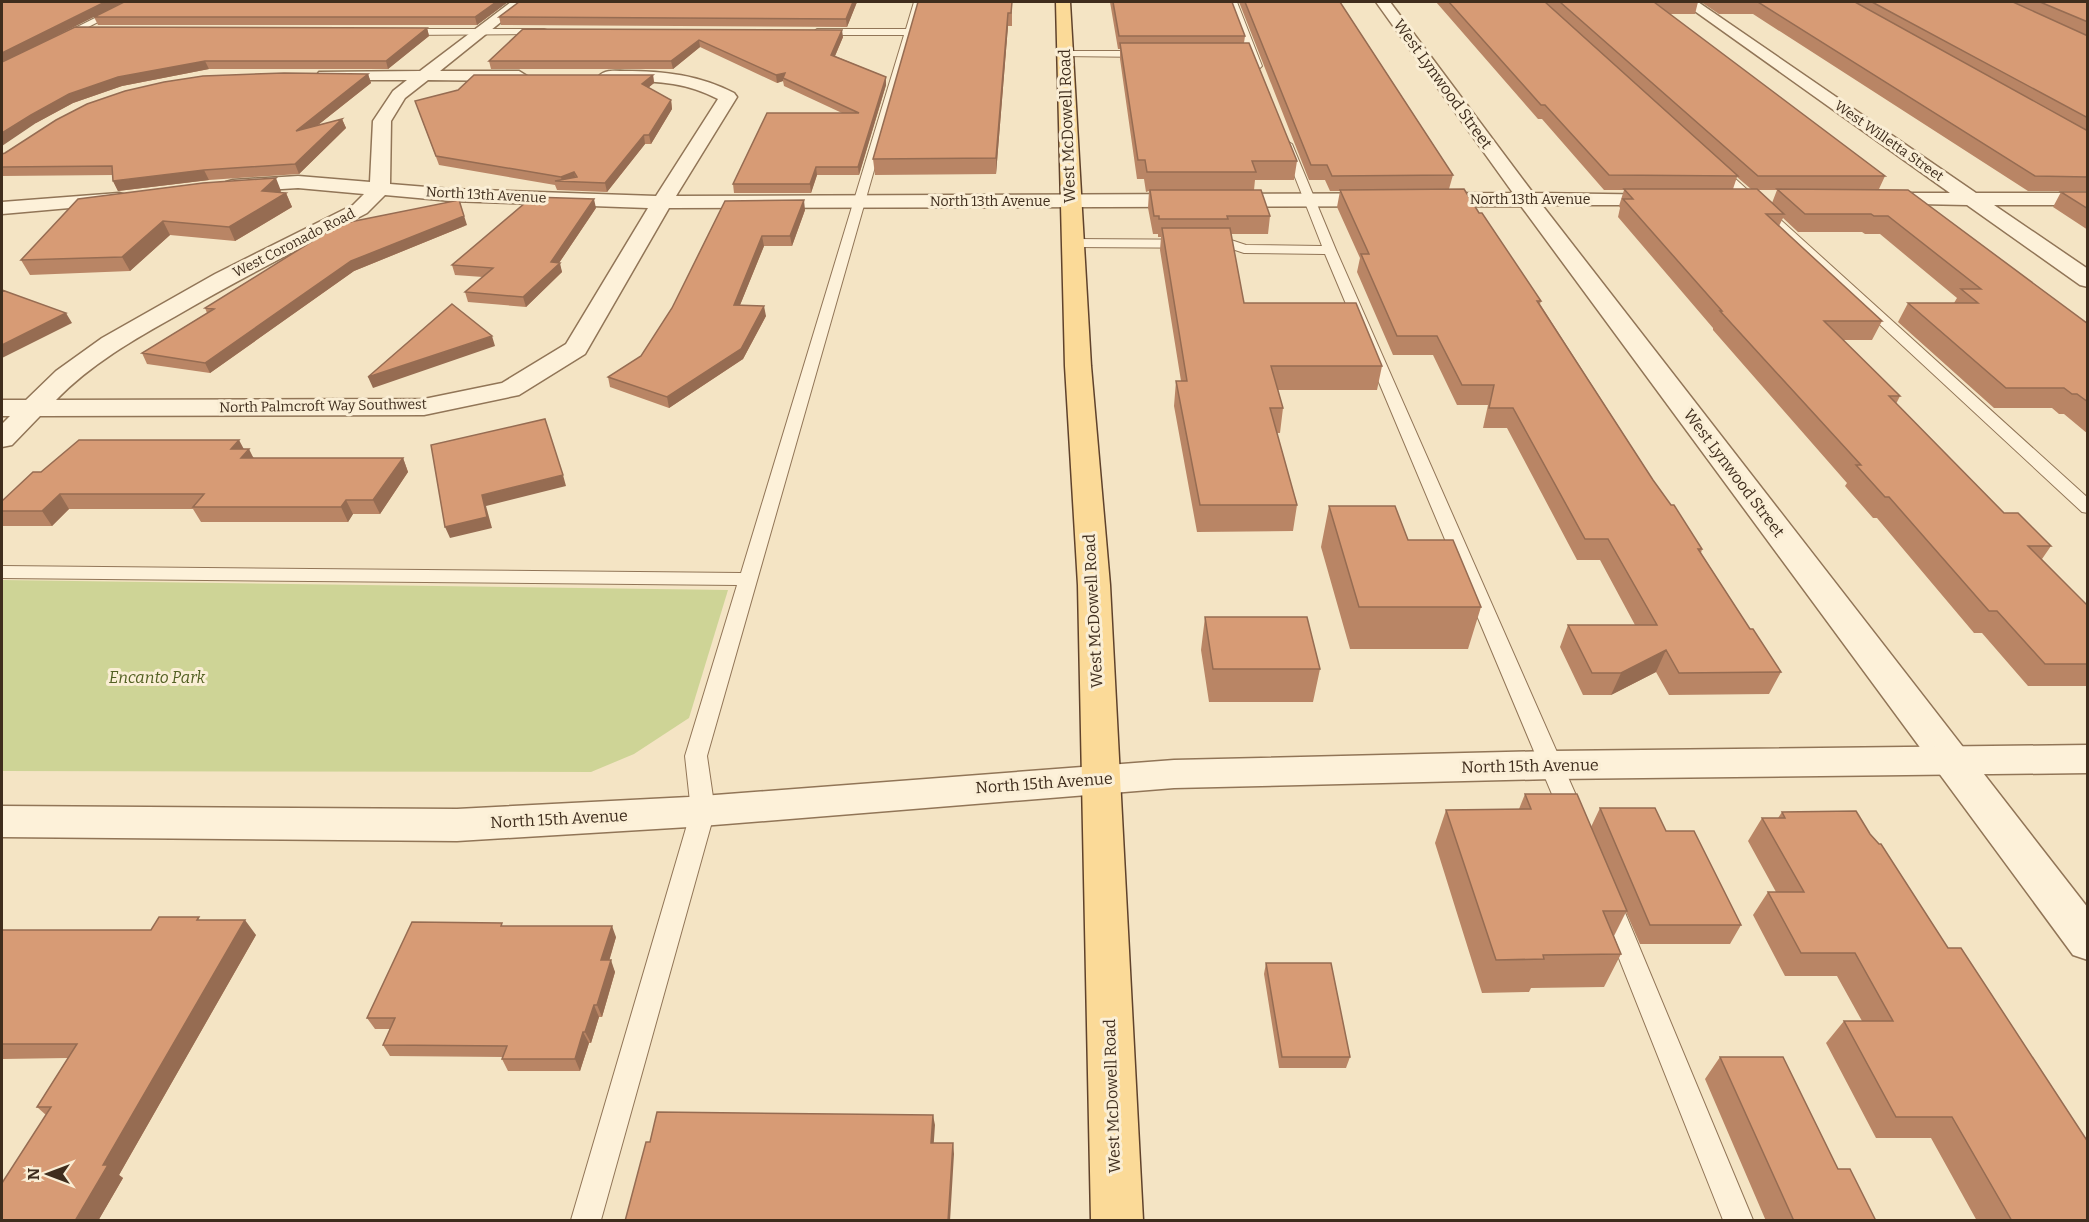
<svg xmlns="http://www.w3.org/2000/svg" width="2089" height="1222" viewBox="0 0 2089 1222" font-family="Bitter,serif">
<style>
.green{fill:#ced496}
.lines{fill:none;stroke-linecap:round;stroke-linejoin:round}
.service-casing{stroke:#917557;stroke-width:2}
.minor-casing{stroke:#917557;stroke-width:3}
.tertiary-casing{stroke:#917557;stroke-width:3}
.primary-casing{stroke:#5f422c;stroke-width:3}
.service{fill:#fdf1d9;fill-rule:evenodd}
.minor{fill:#fdf1d9;fill-rule:evenodd}
.tertiary{fill:#fdf1d9;fill-rule:evenodd}
.primary{fill:#fbda98;fill-rule:evenodd}
.wall{fill:#b98565;fill-rule:evenodd}
.shaded-wall{fill:#966c52}
.building{fill:#d79b75;stroke:#966c52;stroke-width:1.5}
.labels{text-anchor:middle;dominant-baseline:central;stroke-width:6;stroke-linejoin:round;paint-order:stroke}
.far-street-label{font-size:14px;fill:#3f2d1d;stroke:#faeed5}
.street-label{font-size:16px;fill:#3f2d1d;stroke:#faeed5}
.park-label{font-size:16px;font-style:italic;fill:#515f21;stroke:#faeed5}
</style>
<rect width="100%" height="100%" fill="#f4e4c4"/>
<path class="green" d="M2 580 728 590 689 718 634 754 591 772 2 771Z"/>
<g class="lines">
<defs>
<path id="service" d="M127 2H137L61 41 53 39Z
M914 2H922L707 756 715 811 601 1220H571L691 811 685 756 737 585 2 578V566L741 573 904 35H817L813 32 817 29H906Z
M1229 2H1237L1262 66 1260 68 1252 66Z
M544 29 547 30V34L403 35 399 32 403 29Z
M1065 51H1146L1151 54 1146 57 1062 56 1060 54Z
M1287 141 1292 144 1336 250 1586 818 1582 824 1574 827 1566 824 1562 818 1325 254 1244 253 1229 248 1073 247 1067 243 1073 239 1231 240 1246 245 1322 246 1282 144Z
M1716 164 1720 165 2088 498V513L2082 512 1712 169V165Z
M1609 893 1618 896 1621 903 1753 1220H1723L1597 903 1600 896Z"/>
<path id="minor" d="M511 2H526L440 71H519L527 76 519 81 428 80 405 98 391 121 390 184 451 189 656 196 718 99C688 83 659 81 626 81 616 81 605 83 599 76 605 69 616 71 625 71 664 71 699 75 734 93L737 97 676 196 1513 193 1376 2H1390L1533 193 1673 195 1676 199 1673 203 1666 205H1542L2088 908V960L2073 955 1521 206 669 208 585 354 519 395 424 415 40 416 12 445 2 447V424L10 416H2V400H26L56 371 102 338 215 274 353 205 364 194 298 188 233 192 226 190 223 186 226 182 233 180 298 176 370 182 373 121 393 91 407 80H325L319 78 317 75 319 72 420 71ZM385 195 451 201 648 208 566 344 502 383 424 399 56 400C91 364 133 340 176 316 239 279 303 247 367 213Z
M1682 2H1698L1976 193H2088V205H1994L2088 269V287L2080 285 1967 205 1869 203 1866 199 1869 195 1876 193H1950Z
M119 193 126 195 129 199 126 203 2 214V202Z"/>
<path id="tertiary" d="M2088 745V773L1552 779 1174 788 689 827 457 841 2 837V806L457 809 689 797 1174 760 1552 751Z"/>
<path id="primary" d="M1056 2H1070L1091 366 1110 585 1143 1220H1091L1078 585 1065 366Z"/>
</defs>
<use href="#service" class="service-casing"/>
<use href="#minor" class="minor-casing"/>
<use href="#tertiary" class="tertiary-casing"/>
<use href="#primary" class="primary-casing"/>
<use href="#service" class="service"/>
<use href="#minor" class="minor"/>
<use href="#tertiary" class="tertiary"/>
<use href="#primary" class="primary"/>
</g>
<path class="wall" d="M124 2H508L477 25H98L94 17Z
M519 2H857L847 27 501 25 499 17Z
M1012 2V26H1008L996 174 875 175 873 159Z
M1110 2H1232L1245 36 1244 43 1297 161 1294 180H1255L1254 190 1270 216 1268 234H1231L1244 303 1382 366 1377 390H1278L1283 408 1280 433H1277L1297 505 1293 531 1197 532 1174 406 1176 381H1181L1160 250 1161 237H1158V234H1153L1148 208 1149 191 1146 192 1144 179H1137L1120 59V49H1118Z
M1239 2H1340L1453 175 1449 189 1479 213 1541 301 1540 304 1653 480 1702 549 1701 553 1750 629 1781 672 1769 694 1669 695 1656 672 1611 695H1583L1560 647 1568 625H1635L1600 560H1577L1507 428H1483L1488 405H1457L1433 355H1393L1357 272 1360 258 1337 207 1340 191H1330L1325 180H1309Z
M1436 2H1698L1695 14H1669L1885 176 1879 189 2088 324V434L2064 414H2059L2052 408H1994L1898 322 1908 303H1954L1957 298 1880 234H1865L1862 232H1798L1783 218 1779 226 1882 321 1872 340H1843L1900 396 1896 404 2004 513 2051 546 2042 559 2088 606V686H2028L1982 633H1974L1877 518H1873L1845 486 1847 483 1713 330V328L1618 217 1620 208 1619 206 1624 190H1604L1542 119H1538ZM1737 177 1751 189H1733ZM1758 190H1777L1772 203Z
M1701 2H2088V191H2028L1753 14H1719Z
M427 28 429 36 388 69H209L122 86 73 103 36 123 28 50Z
M523 29 843 37 835 56 886 77V85L859 175H817L811 193H734L733 184 842 113 784 86 783 81 777 83 700 47 673 69H491L489 61Z
M368 74 371 83 318 125 342 119 346 128 299 174 209 180 118 191 113 181V175L2 176V154Z
M653 75 654 83 648 88 671 100 672 109 651 144H645L607 192 557 190 555 185 439 165 418 109Z
M281 191 280 193H286L292 207 235 241 170 235 130 271 30 275 21 260 78 199Z
M2061 192H2088V230L2053 207Z
M725 201 805 210 792 246H764L740 305 766 316 743 359 669 408 610 387 608 377 641 356 672 308Z
M596 208 559 263 562 272 526 307 468 302 465 292 483 277 455 275 452 265Z
M467 225 354 271 210 373 147 364 142 353 207 313 205 308Z
M244 449 254 458H403L408 472 380 514H353L348 522H201L193 509H69L52 526H2V501L41 472Z
M1329 506 1408 540 1481 607 1468 649H1350L1321 547Z
M1205 617 1320 669 1313 702H1209L1201 650Z
M1525 794 1591 827 1600 808 1666 831 1741 925 1730 944H1640L1626 912 1614 936 1621 954 1604 987 1531 988 1529 992 1482 993 1435 843 1446 810 1519 809Z
M1782 812 2088 1221H1977L1931 1138H1876L1826 1043 1844 1021H1862L1837 976H1785L1753 915 1768 892H1776L1748 841 1762 818H1778Z
M202 920 256 935 119 1175 123 1178 98 1221H2L46 1115 37 1107 68 1058 2 1059V930H151Z
M503 926 616 937 609 960 615 972 602 1017H599L591 1043H589L580 1071H508L502 1059 503 1057 390 1056 383 1045 390 1029H375L367 1018Z
M1266 963 1350 1057 1346 1068H1279L1264 974Z
M1720 1057 1838 1169 1876 1221H1766L1705 1079Z"/>
<path class="shaded-wall" d="M105 2H124L2 63V53Z
M496 2H508L477 25 475 17Z
M853 2H857L847 27 846 19Z
M1008 13V26L996 174V158Z
M427 28 429 36 388 69 386 61Z
M842 30 843 37 832 63 831 55Z
M699 40 700 47 673 69 671 61Z
M205 61 209 69 122 86 73 103 36 123 2 146V133L31 115 69 94 118 77Z
M785 73 783 78V81L777 83 776 75Z
M368 74 371 83 299 140 296 131Z
M653 75 654 83 643 92 642 84Z
M886 77V85L859 175 858 167Z
M671 100 672 109 651 144 649 135Z
M342 119 346 128 299 174 295 164Z
M644 135 645 144 607 192 605 183Z
M816 167 817 175 811 193 810 184Z
M204 170 209 180 118 191 113 181Z
M574 172 576 181 562 182 561 177Z
M276 178 281 191 269 203 286 193 292 207 235 241 229 227 262 191Z
M594 199 596 208 559 263H560L562 272 526 307 523 297 551 262Z
M459 200 467 225 354 271 210 373 205 363 351 261Z
M804 200 805 210 792 246 790 236Z
M163 221 170 235 130 271 122 257Z
M762 236 764 246 736 315 734 305Z
M764 306 766 316 743 359 669 408 667 397Z
M66 313 72 323 2 358V345Z
M492 336 495 346 373 388 368 377Z
M239 440 246 453 249 449 256 463 248 472 231 449Z
M403 458 408 472 380 514 373 500Z
M563 475 566 486 486 506 492 528 450 538 445 527 482 495Z
M60 494 69 509 52 526 42 511Z
M346 500 353 514 348 522 341 507Z
M1666 650 1656 672 1611 695 1621 673Z
M245 920 256 935 119 1175 123 1178 98 1221H75L103 1165Z
M612 926 616 937 606 972 601 960Z
M611 960 615 972 602 1017 597 1005Z
M594 1005 599 1017 591 1043 585 1032Z
M583 1032 589 1043 580 1071 575 1059Z
M933 1115 935 1125 933 1154 931 1143Z
M953 1143 954 1154 950 1221H948Z"/>
<path class="building" d="M2 2H105L2 53Z
M124 2H496L475 17H94Z
M519 2H853L846 19 499 17Z
M918 2H1012L1011 13H1008L996 158 873 159Z
M1113 2H1232L1245 36H1119Z
M1245 2H1340L1453 175 1332 176 1327 165H1311Z
M1449 2H1545L1738 176 1609 175 1545 105H1541Z
M1560 2H1698H1654L1885 176H1758Z
M1722 2H1855L2088 131V177L2035 176 1758 2Z
M1872 2H2013L2088 36V118Z
M2040 2H2088V22Z
M75 27 427 28 386 61H205L118 77 69 94 31 115 2 133V62Z
M523 29 842 30 831 55 886 77 858 167H816L810 184H733L767 113H859L783 78 785 73 776 75 699 40 671 61H489Z
M1120 43H1249L1297 161H1252L1256 172H1147L1145 160H1138Z
M284 73 368 74 296 131 342 119 295 164 204 170 113 181 112 166 2 167V154L5 153 56 120 87 104 125 91 164 82 203 76Z
M474 75H653L642 84 671 100 649 135H644L605 183 555 181 577 177 574 172 561 177 436 156 415 101 458 90Z
M276 178 262 191 286 193 229 227 163 221 122 257 21 260 78 199 203 183Z
M1464 189 1479 213H1482L1541 301H1537L1653 480 1671 505H1674L1702 549H1698L1750 629H1753L1781 672 1679 673 1666 650 1621 673H1592L1568 625H1657L1608 539H1585L1513 408H1489L1494 385H1462L1437 336H1397L1361 254H1369L1340 190Z
M1624 189H1757L1784 214H1766L1882 321H1824L1900 396H1889L2004 513H2018L2051 546H2028L2088 606V664H2045L1997 611H1989L1889 497H1885L1856 465H1861L1720 311H1722L1623 199H1633Z
M1777 189 1908 190 2088 324V402L2077 394H2072L2064 388H2006L1908 303H1978L1961 289H1981L1888 216H1874L1871 214H1805Z
M1150 190H1261L1270 216H1227L1228 219H1159V216H1154Z
M2061 192H2088V209Z
M532 197 594 199 551 262 560 263 523 297 465 292 493 268 452 265Z
M459 200 464 216 351 261 205 363 142 353 214 309 205 308 340 224Z
M804 200 790 236H762L734 305 764 306 741 349 667 397 608 377 641 356 672 308 725 201Z
M1162 228H1230L1244 303H1356L1382 366H1271L1283 408H1270L1297 505H1200L1176 381H1187Z
M2 290 66 313 2 345Z
M452 304 492 336 368 377Z
M545 419 563 475 482 495 487 517 445 527 431 445Z
M79 440H239L231 449H249L241 458H403L373 500H346L341 507H193L204 494H60L42 511H2V501L33 472H41Z
M1329 506H1395L1408 540H1453L1481 607H1359Z
M1205 617H1307L1320 669H1213Z
M1525 794H1577L1627 911H1603L1621 954 1543 955 1544 959 1496 960 1446 810 1531 809Z
M1600 808H1655L1666 831H1694L1741 925H1650Z
M1856 811 1870 834 1879 844H1881L1948 948H1961L2088 1142V1221H2012L1952 1117H1896L1844 1021H1893L1855 953H1801L1768 892H1804L1762 818H1785L1782 812Z
M159 917H199L197 920H245L103 1165H108L75 1221H2V1183L51 1107H37L77 1044H2V930H151Z
M412 922 502 923 501 926H612L601 960H611L597 1005H594L585 1032H583L575 1059H502L507 1046 383 1045 395 1018H367Z
M1266 963H1331L1350 1057H1282Z
M1720 1057H1783L1838 1169H1850L1876 1221H1794Z
M657 1112 933 1115 931 1143H953L948 1221H625L646 1142H650Z"/>
<g class="labels">
<g class="far-street-label">
<text transform="translate(1889 141) rotate(35)">West Willetta Street</text>
<text transform="translate(486 195) rotate(3)">North 13th Avenue</text>
<text x="1530" y="199">North 13th Avenue</text>
<text x="990" y="201">North 13th Avenue</text>
<text transform="translate(294 243) rotate(-27)">West Coronado Road</text>
<text transform="translate(323 406) rotate(-1)">North Palmcroft Way Southwest</text>
</g>
<g class="street-label">
<text transform="translate(1443 84) rotate(54)">West Lynwood Street</text>
<text transform="translate(1067 126) rotate(-92)">West McDowell Road</text>
<text transform="translate(1734 473) rotate(53)">West Lynwood Street</text>
<text transform="translate(1093 611) rotate(-93)">West McDowell Road</text>
<text transform="translate(1530 766) rotate(-1)">North 15th Avenue</text>
<text transform="translate(1044 783) rotate(-4)">North 15th Avenue</text>
<text transform="translate(559 819) rotate(-3)">North 15th Avenue</text>
<text transform="translate(1112 1096) rotate(-92)">West McDowell Road</text>
</g>
<g class="park-label">
<text x="157" y="677">Encanto Park</text>
</g>
</g>
<rect width="2089" height="1222" fill="none" stroke="#3f2d1d" stroke-width="6"/>
<g transform="translate(48 1174) rotate(270)" stroke="#faeed5" stroke-width="4.5" paint-order="stroke">
<path d="M0-4.5L10 22L0 15L-10 22Z" fill="#3f2d1d"/>
<text y="-9" font-size="16" font-weight="bold" text-anchor="middle" fill="#3f2d1d">N</text>
</g>
</svg>
